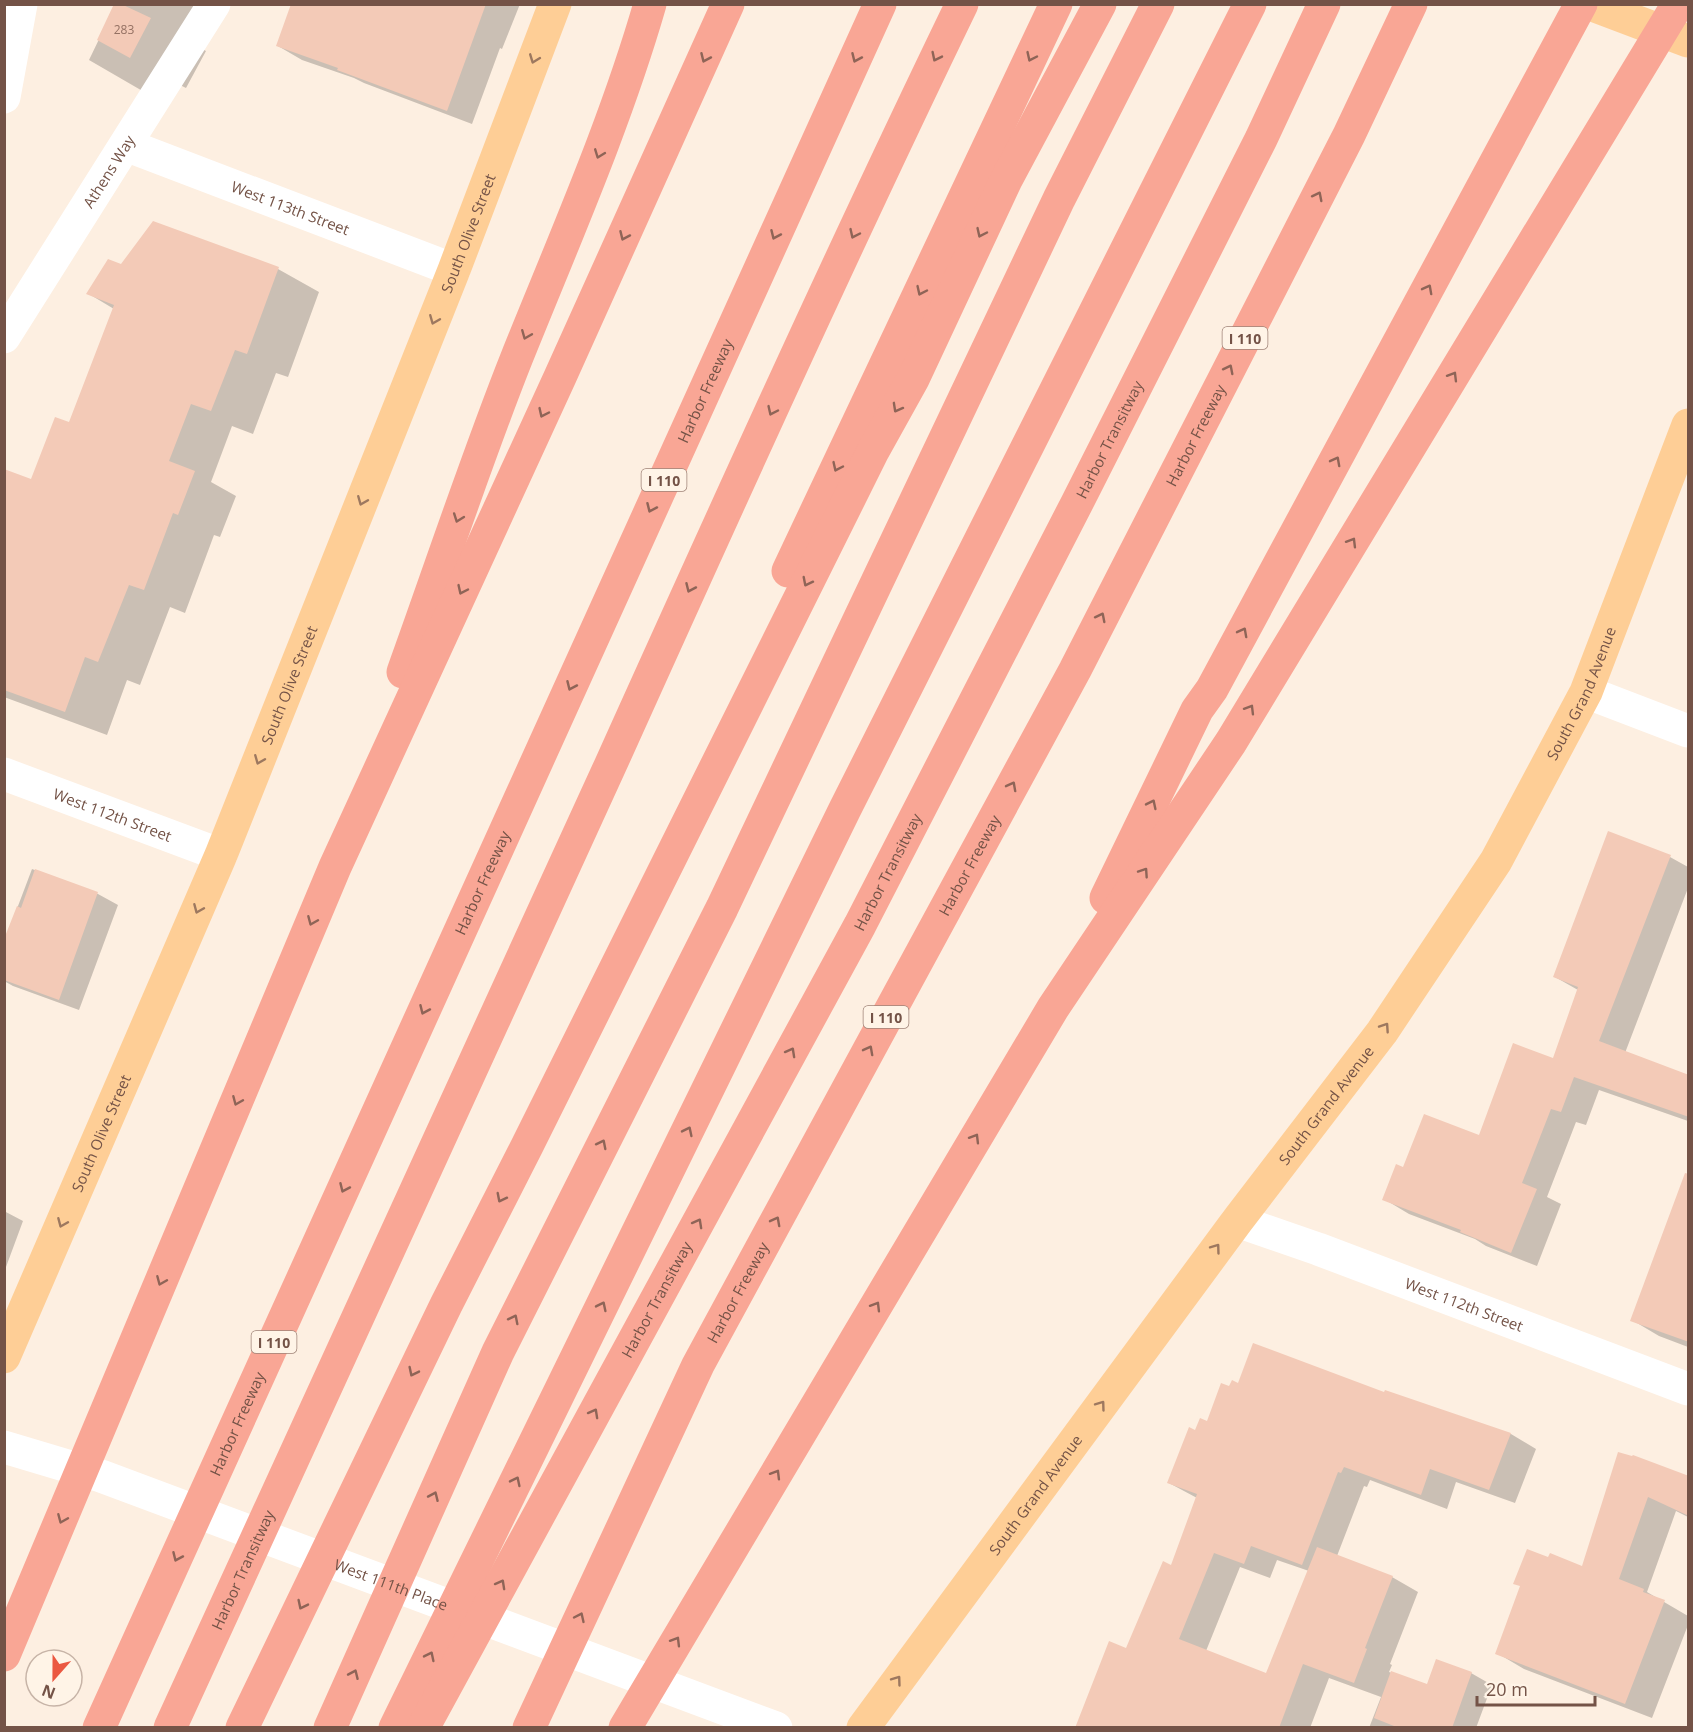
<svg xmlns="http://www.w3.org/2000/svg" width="1693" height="1732" viewBox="0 0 1693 1732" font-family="'Open Sans',sans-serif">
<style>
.shadow{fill:#0003;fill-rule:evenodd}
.building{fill:#f3cab7}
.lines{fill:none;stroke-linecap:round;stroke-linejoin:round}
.minor{stroke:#fff;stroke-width:33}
.tertiary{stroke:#fff;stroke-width:33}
.secondary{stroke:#fff;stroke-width:33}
.primary{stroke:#fece96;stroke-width:33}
.motorway{stroke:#f9a695;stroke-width:33}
.oneway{stroke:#8f6457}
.oneway2{stroke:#9d785f}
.labels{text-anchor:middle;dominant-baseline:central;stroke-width:4.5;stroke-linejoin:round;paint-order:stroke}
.number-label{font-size:12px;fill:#947163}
.shield{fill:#fff4e7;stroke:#9e8377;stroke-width:1.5}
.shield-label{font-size:14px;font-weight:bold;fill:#745347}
.street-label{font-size:15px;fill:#745347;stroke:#fff4e7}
</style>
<rect width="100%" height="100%" fill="#fdefe1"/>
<path class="shadow" d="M116 4H226L197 46 206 51 186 88 172 81 158 100 89 60Z
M292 4H520L502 49 500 48 472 124 364 83 354 78 302 60 278 46Z
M122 266 278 269 319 292 288 377 276 373 253 434 232 426 211 482 236 496 220 537 214 535 185 613 170 607 140 685 127 680 107 735 4 697V471L32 481 70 424 114 309 89 294Z
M1670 857 1688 867V888L1625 1053 1688 1077V1121L1599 1090 1586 1125 1576 1122 1547 1197 1561 1204 1537 1266 1486 1246 1475 1239 1409 1214 1384 1199 1404 1169 1480 1137 1554 1060 1578 990 1555 977Z
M32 869 98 894 118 905 79 1010 13 986 4 981V943Z
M1688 1204V1347L1659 1336 1632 1320Z
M4 1211 23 1221 6 1267 4 1266Z
M1239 1385 1385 1394 1511 1434 1536 1449 1515 1503 1456 1482 1447 1509 1370 1480 1367 1487 1364 1486 1337 1556 1392 1577 1418 1592 1390 1664 1392 1665 1389 1672 1428 1685 1471 1673 1492 1685 1476 1728H1369L1381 1697 1329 1678 1310 1728H1077L1127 1650 1172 1567 1197 1498 1169 1483 1196 1432 1208 1423 1230 1388ZM1277 1560 1309 1571 1267 1675 1206 1651 1240 1567 1270 1578Z
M1619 1454 1688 1478V1517L1676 1511 1647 1592 1688 1616V1625L1652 1718 1524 1669 1497 1653 1549 1559 1583 1568Z"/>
<path class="building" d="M114 4H121L151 18 130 58 97 40Z
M291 4H486L447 111 337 70 338 68 276 46Z
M153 221 279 267 247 354 235 350 211 411 191 404 169 461 195 471 178 515 173 513 144 590 129 585 98 662 85 657 65 712 4 690V469L31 479 55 417 69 422 114 305 86 294 108 259 121 264Z
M1608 831 1671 855 1599 1041 1689 1075V1117L1574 1077 1561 1112 1551 1109 1522 1183 1537 1189 1511 1253 1460 1232 1461 1230 1382 1200 1396 1164 1403 1167 1424 1114 1479 1135 1513 1043 1553 1058 1578 987 1553 977Z
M35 869 98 892 59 1000 4 980V939L17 906 21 908Z
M1685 1173 1689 1174V1342L1630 1321Z
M1253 1343 1384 1392 1385 1390 1511 1433 1489 1490 1430 1469 1421 1495 1344 1467 1341 1473 1338 1472 1302 1565 1251 1546 1244 1564 1214 1553 1179 1639 1266 1673 1317 1547 1393 1576 1365 1648 1367 1649 1354 1683 1303 1664 1279 1728H1075L1109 1641 1126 1648 1163 1561 1171 1565 1197 1494 1167 1483 1189 1427 1195 1430 1200 1418 1207 1421 1221 1383 1229 1386 1232 1380 1238 1383Z
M1618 1452 1632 1456 1633 1455 1689 1476V1516L1648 1497 1619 1579 1644 1589 1643 1592 1665 1600 1625 1704 1495 1654 1520 1586 1513 1584 1527 1549 1548 1557 1550 1553 1582 1566Z
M1436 1659 1472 1672 1452 1728H1399L1374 1718 1391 1671 1427 1684Z"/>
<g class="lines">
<g class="minor">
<path id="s1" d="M126 145 454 270"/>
<path id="s2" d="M4 337 214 4"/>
<path d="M1586 692 1688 731"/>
<path id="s3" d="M4 774 221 855"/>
<path id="s4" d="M1237 1221 1318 1249 1688 1389"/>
</g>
<path class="tertiary" id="s5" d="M4 1447 101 1476 776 1728"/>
<path class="secondary" d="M4 97 21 4"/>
<g class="primary">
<path d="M1590 4 1688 41"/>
<path id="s6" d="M4 1357 221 855 454 270 555 4"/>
<path id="s7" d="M863 1728 1237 1221 1382 1032 1496 861 1586 692 1688 425"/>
</g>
<g class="motorway">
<path d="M788 571 1056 4"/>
<path d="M403 672C441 567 476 460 517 357 564 240 615 125 650 4"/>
<path d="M1106 898 1197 710 1212 689 1581 4"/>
<path d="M4 1655 335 867 560 377 728 4"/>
<path id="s8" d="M99 1728 880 4"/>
<path id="s9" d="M170 1728C317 1407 464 1086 610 766 725 511 840 256 962 4"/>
<path d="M242 1728 446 1305 527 1146 873 451 913 379 1006 180 1100 4"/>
<path d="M330 1728 498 1352 722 908 1059 199 1158 4"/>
<path d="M395 1728 845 809 1250 4"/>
<path id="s10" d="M423 1728 860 925 1077 503 1261 139 1324 4"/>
<path id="s11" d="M529 1728 698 1365 1075 670 1349 135 1411 4"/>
<path d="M625 1728 1053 1008 1231 742 1678 4"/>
</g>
</g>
<defs><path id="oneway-chevron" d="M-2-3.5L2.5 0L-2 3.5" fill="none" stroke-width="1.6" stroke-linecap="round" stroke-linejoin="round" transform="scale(1.5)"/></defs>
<g class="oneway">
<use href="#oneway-chevron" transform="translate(936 57) rotate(116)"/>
<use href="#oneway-chevron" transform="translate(1031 57) rotate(115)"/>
<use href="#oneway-chevron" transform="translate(705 58) rotate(114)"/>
<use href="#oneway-chevron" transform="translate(856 58) rotate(114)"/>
<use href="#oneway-chevron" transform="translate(599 154) rotate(111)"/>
<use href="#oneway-chevron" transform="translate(1318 196) rotate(-63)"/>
<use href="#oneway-chevron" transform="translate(981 233) rotate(115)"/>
<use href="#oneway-chevron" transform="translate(854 234) rotate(115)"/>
<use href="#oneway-chevron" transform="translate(775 235) rotate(114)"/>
<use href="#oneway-chevron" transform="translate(624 236) rotate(114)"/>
<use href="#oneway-chevron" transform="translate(1428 289) rotate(-62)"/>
<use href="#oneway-chevron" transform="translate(921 291) rotate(115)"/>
<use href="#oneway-chevron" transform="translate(526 335) rotate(112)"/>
<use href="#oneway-chevron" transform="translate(1229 369) rotate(-63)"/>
<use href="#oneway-chevron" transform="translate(1453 376) rotate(-59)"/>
<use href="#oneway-chevron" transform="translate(897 408) rotate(119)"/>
<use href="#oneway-chevron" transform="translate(772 411) rotate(115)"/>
<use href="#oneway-chevron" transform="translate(543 413) rotate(115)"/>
<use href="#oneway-chevron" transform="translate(1336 461) rotate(-62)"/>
<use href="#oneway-chevron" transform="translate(837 467) rotate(115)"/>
<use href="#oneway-chevron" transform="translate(651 508) rotate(114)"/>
<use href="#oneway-chevron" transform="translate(458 518) rotate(110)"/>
<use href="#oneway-chevron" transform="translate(1352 542) rotate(-59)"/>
<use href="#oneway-chevron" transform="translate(807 582) rotate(117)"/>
<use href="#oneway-chevron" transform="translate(690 588) rotate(114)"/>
<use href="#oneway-chevron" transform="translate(462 590) rotate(115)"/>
<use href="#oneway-chevron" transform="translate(1101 617) rotate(-63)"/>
<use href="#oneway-chevron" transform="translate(1243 632) rotate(-62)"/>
<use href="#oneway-chevron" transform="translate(571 686) rotate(114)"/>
<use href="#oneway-chevron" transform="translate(1250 709) rotate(-59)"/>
<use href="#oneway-chevron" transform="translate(1012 786) rotate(-62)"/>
<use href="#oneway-chevron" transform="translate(1152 804) rotate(-64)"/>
<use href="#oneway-chevron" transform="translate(1144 872) rotate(-56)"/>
<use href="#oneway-chevron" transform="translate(312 921) rotate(113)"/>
<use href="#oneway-chevron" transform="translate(424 1010) rotate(114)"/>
<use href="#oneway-chevron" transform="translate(869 1050) rotate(-62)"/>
<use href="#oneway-chevron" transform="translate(791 1052) rotate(-61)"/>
<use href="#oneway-chevron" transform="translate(237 1101) rotate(113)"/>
<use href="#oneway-chevron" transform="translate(688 1131) rotate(-64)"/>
<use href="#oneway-chevron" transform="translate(975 1138) rotate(-59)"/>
<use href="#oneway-chevron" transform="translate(602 1144) rotate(-63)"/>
<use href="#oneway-chevron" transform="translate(344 1188) rotate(114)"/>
<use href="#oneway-chevron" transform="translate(501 1198) rotate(117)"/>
<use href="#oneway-chevron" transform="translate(776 1221) rotate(-62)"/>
<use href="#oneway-chevron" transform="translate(698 1223) rotate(-61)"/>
<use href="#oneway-chevron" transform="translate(161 1281) rotate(113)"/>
<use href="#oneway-chevron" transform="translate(602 1306) rotate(-64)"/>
<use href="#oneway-chevron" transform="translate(876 1306) rotate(-59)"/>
<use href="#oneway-chevron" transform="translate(514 1319) rotate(-63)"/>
<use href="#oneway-chevron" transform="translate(413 1372) rotate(116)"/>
<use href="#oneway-chevron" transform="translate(594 1413) rotate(-61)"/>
<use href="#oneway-chevron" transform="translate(776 1474) rotate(-59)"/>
<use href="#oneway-chevron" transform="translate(516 1481) rotate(-64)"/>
<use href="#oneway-chevron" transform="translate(434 1496) rotate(-66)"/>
<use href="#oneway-chevron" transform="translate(62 1519) rotate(113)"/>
<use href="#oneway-chevron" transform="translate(177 1557) rotate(114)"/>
<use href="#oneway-chevron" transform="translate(501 1584) rotate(-61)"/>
<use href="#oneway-chevron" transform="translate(302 1605) rotate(116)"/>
<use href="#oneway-chevron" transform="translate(580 1617) rotate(-65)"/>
<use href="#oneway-chevron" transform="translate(676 1641) rotate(-59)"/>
<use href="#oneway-chevron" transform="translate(430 1656) rotate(-64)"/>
<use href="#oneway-chevron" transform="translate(354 1674) rotate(-66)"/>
</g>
<g class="oneway2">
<use href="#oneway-chevron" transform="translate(534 59) rotate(111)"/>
<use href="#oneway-chevron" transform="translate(434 320) rotate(112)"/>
<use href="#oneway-chevron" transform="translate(362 501) rotate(112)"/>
<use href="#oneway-chevron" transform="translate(259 760) rotate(112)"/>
<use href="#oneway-chevron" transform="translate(198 909) rotate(113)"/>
<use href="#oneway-chevron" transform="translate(1385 1027) rotate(-56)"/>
<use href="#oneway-chevron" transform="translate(62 1223) rotate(113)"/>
<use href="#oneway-chevron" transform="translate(1216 1248) rotate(-54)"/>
<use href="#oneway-chevron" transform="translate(1101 1405) rotate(-54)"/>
<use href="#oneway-chevron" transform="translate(897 1680) rotate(-54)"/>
</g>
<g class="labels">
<g class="number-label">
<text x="124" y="29">283</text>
</g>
<g class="shield">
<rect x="1222.5" y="327" width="45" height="22" rx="4.5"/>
<rect x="641.5" y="469" width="45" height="22" rx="4.5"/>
<rect x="863.5" y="1006" width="45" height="22" rx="4.5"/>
<rect x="251.5" y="1331" width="45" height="22" rx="4.5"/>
</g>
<g class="shield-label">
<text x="1245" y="338">I 110</text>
<text x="664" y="480">I 110</text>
<text x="886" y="1017">I 110</text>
<text x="274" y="1342">I 110</text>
</g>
<g class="street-label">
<text stroke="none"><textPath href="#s2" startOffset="196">Athens Way</textPath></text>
<text stroke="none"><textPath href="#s1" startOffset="176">West 113th Street</textPath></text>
<text stroke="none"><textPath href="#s6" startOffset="1216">South Olive Street</textPath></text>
<text stroke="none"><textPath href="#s8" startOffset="1468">Harbor Freeway</textPath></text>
<text stroke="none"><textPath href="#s11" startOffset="1455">Harbor Freeway</textPath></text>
<text stroke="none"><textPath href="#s10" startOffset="1460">Harbor Transitway</textPath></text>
<text stroke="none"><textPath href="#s6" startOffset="730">South Olive Street</textPath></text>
<text stroke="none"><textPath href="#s7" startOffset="1262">South Grand Avenue</textPath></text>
<text stroke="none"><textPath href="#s3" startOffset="116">West 112th Street</textPath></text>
<text stroke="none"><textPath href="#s11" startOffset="969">Harbor Freeway</textPath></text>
<text stroke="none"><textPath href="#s10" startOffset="974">Harbor Transitway</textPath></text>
<text stroke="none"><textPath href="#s8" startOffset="928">Harbor Freeway</textPath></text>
<text stroke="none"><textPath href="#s7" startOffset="776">South Grand Avenue</textPath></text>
<text stroke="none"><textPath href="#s6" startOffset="244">South Olive Street</textPath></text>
<text stroke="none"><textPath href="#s11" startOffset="483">Harbor Freeway</textPath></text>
<text stroke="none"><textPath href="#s10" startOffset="488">Harbor Transitway</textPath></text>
<text stroke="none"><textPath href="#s4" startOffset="242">West 112th Street</textPath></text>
<text stroke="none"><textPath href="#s8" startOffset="334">Harbor Freeway</textPath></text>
<text stroke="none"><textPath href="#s7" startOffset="290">South Grand Avenue</textPath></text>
<text stroke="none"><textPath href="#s9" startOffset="174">Harbor Transitway</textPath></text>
<text stroke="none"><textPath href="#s5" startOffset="411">West 111th Place</textPath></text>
</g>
</g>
<rect width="1693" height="1732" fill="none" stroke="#745347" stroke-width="12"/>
<g transform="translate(54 1678) rotate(201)"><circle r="28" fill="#fff4e7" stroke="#c7b4a7" stroke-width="1.5"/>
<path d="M0-4.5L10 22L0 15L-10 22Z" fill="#eb5841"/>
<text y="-9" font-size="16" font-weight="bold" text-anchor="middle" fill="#745347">N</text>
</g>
<path d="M1477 1696v9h118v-9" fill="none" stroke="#745347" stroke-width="3"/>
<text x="1486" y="1696" font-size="18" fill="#745347" stroke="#fff4e7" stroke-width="4.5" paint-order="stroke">20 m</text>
</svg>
